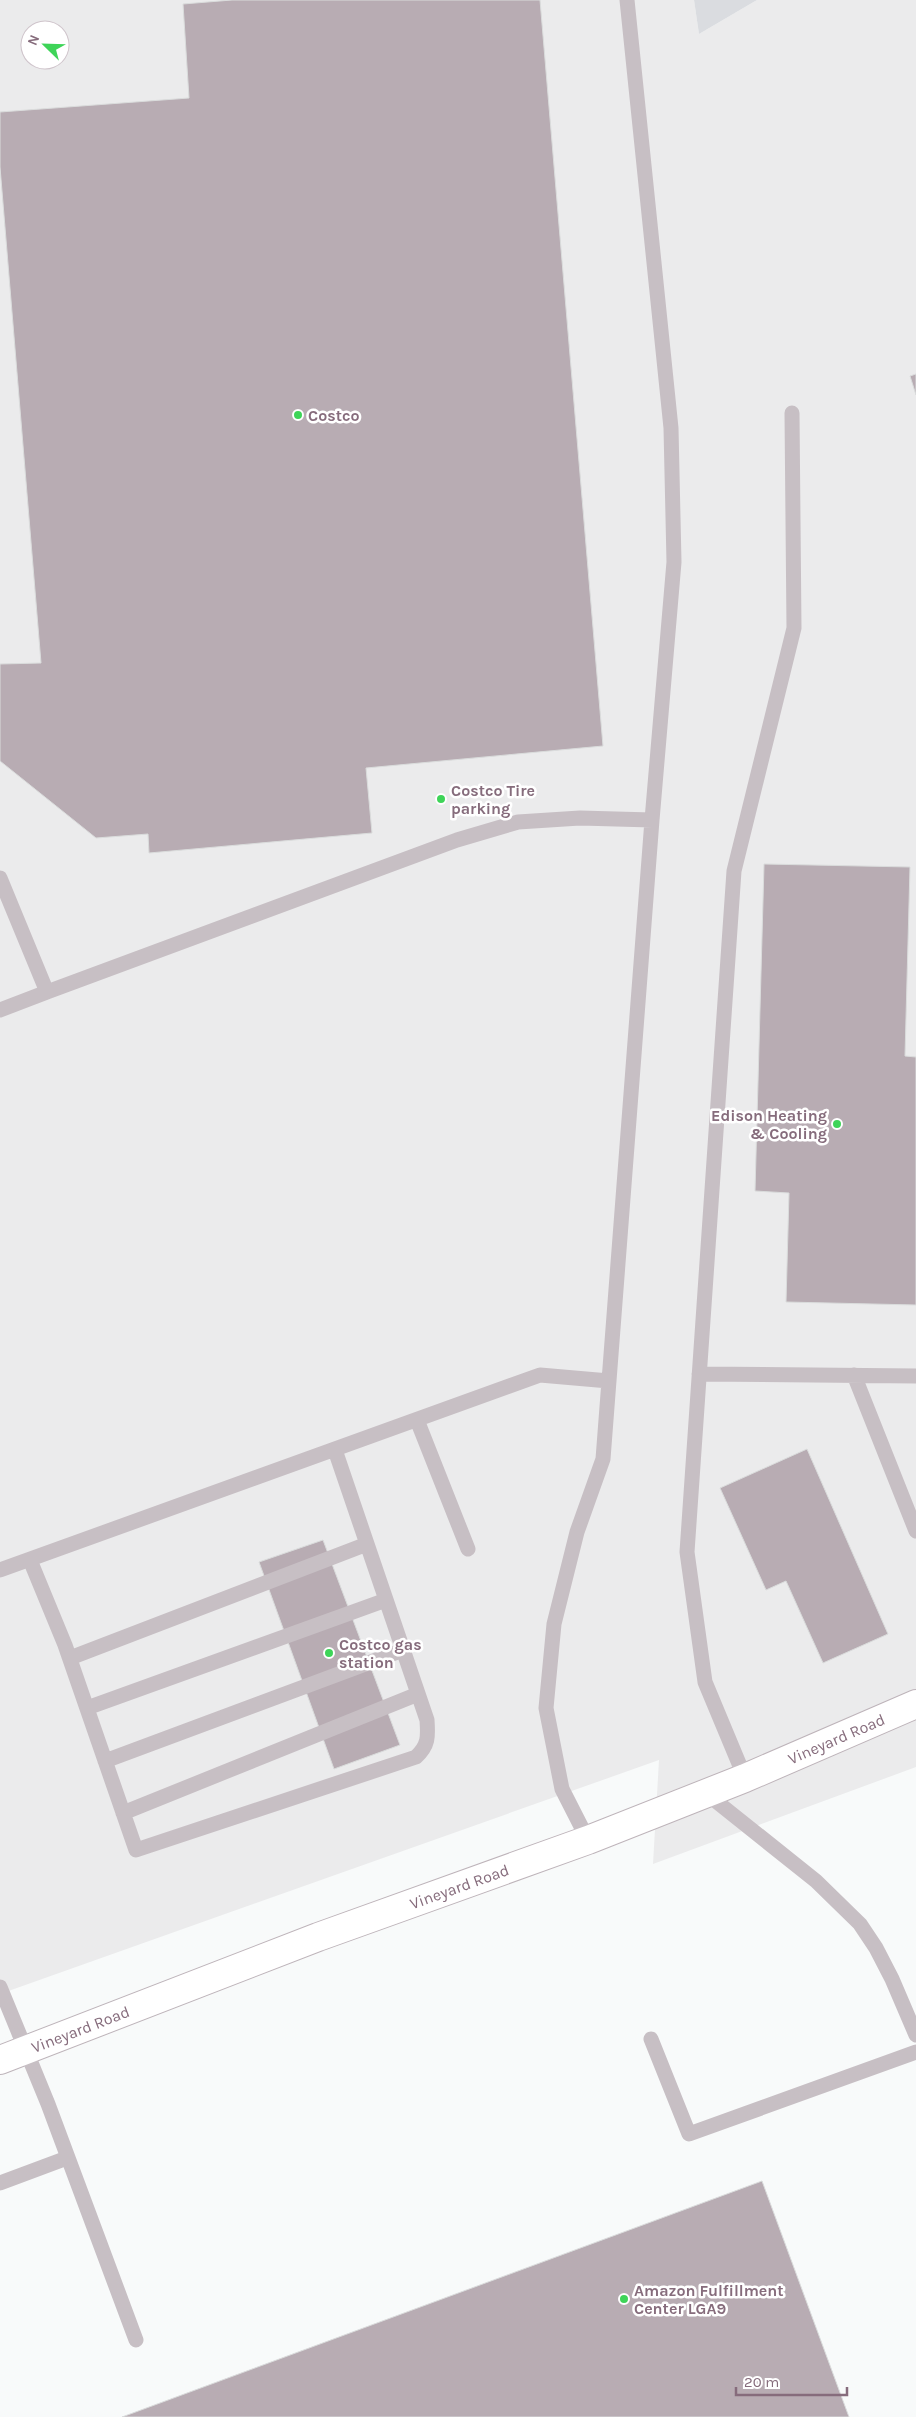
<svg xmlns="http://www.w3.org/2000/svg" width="916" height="2417" viewBox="0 0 916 2417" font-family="Karla,sans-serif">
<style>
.built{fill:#ebebec;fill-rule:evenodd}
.green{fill:#dadce0}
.building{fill:#b8acb3;stroke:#dadcdc}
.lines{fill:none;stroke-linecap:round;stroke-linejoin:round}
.secondary-casing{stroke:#beb4ba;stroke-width:30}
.lane{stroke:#c7bfc4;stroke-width:15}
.secondary{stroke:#fff;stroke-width:28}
.poi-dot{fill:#3ed458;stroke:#fff;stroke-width:2}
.labels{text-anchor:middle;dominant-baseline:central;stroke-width:5;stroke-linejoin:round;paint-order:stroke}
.poi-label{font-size:16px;font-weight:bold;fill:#866c7c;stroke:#fff;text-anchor:start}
.street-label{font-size:16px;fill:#866c7c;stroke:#fff}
</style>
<rect width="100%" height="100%" fill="#f8fafa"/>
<path class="built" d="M0 0H694L699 34 757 0H916V1767L653 1864 659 1760 0 1994ZM30 30H60V60H30Z"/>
<path class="green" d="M694 0H757L699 34Z"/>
<path class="building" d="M232 0H540L603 746 366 768 372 833 149 853 148 834 96 838 0 761V664L41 663 0 167V112L189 98 183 4Z
M916 374V395L910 376Z
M764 864 910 867 905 1056 916 1057V1305L786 1302 789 1193 755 1191Z
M807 1449 888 1634 823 1663 786 1581 766 1590 720 1488Z
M323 1540 400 1745 334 1769 259 1562Z
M762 2181 849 2417H122Z"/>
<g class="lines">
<defs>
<g id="secondary">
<path id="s1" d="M0 2060 318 1937 588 1840 745 1778 916 1704"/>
</g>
</defs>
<use href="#secondary" class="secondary-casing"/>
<path class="lane" d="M627 0 671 428 674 562 652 820
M0 878 47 992 0 1010
M47 992 457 840 518 822 580 818 652 820 603 1459 577 1532 554 1624 546 1708 562 1789 588 1840
M699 1374 916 1376
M854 1375 916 1531
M417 1420 468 1549
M30 1560 65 1645 136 1850 416 1757C429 1745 428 1736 427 1720L335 1450
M0 1570 540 1375 609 1381
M70 1658 367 1544
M87 1708 386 1600
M105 1761 403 1650
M745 1778 705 1682 687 1552 734 871 794 628 792 413
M707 1794 816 1881 860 1924 876 1948 892 1979 916 2035
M123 1813 418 1694
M0 1987 48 2104 136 2340
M651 2039 689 2134 916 2052
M0 2183 67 2158"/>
<use href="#secondary" class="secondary"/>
</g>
<g class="poi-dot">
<circle cx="298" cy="415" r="5"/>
<circle cx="441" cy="799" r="5"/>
<circle cx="837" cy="1124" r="5"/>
<circle cx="329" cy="1653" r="5"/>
<circle cx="624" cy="2299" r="5"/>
</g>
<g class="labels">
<g class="poi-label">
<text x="308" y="415">Costco</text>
<text x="451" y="790">Costco Tire<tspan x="451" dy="18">parking</tspan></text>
<text x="827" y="1115" text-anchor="end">Edison Heating<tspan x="827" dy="18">&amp; Cooling</tspan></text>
<text x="339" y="1644">Costco gas<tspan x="339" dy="18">station</tspan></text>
<text x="634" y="2290">Amazon Fulfillment<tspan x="634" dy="18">Center LGA9</tspan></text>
</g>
<g class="street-label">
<text stroke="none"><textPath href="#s1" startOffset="896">Vineyard Road</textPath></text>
<text stroke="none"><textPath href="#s1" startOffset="491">Vineyard Road</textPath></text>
<text stroke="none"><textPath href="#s1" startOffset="86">Vineyard Road</textPath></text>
</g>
</g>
<g transform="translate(45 45) rotate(293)"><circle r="24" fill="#ffffff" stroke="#cfc4cb"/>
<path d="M0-4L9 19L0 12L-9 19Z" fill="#3ed458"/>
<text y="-8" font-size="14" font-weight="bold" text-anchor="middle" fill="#866c7c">N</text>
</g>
<path d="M736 2387v8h111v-8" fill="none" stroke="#866c7c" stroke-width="2.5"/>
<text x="744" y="2387" font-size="15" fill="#866c7c" stroke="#ffffff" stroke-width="4" paint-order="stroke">20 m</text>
</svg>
